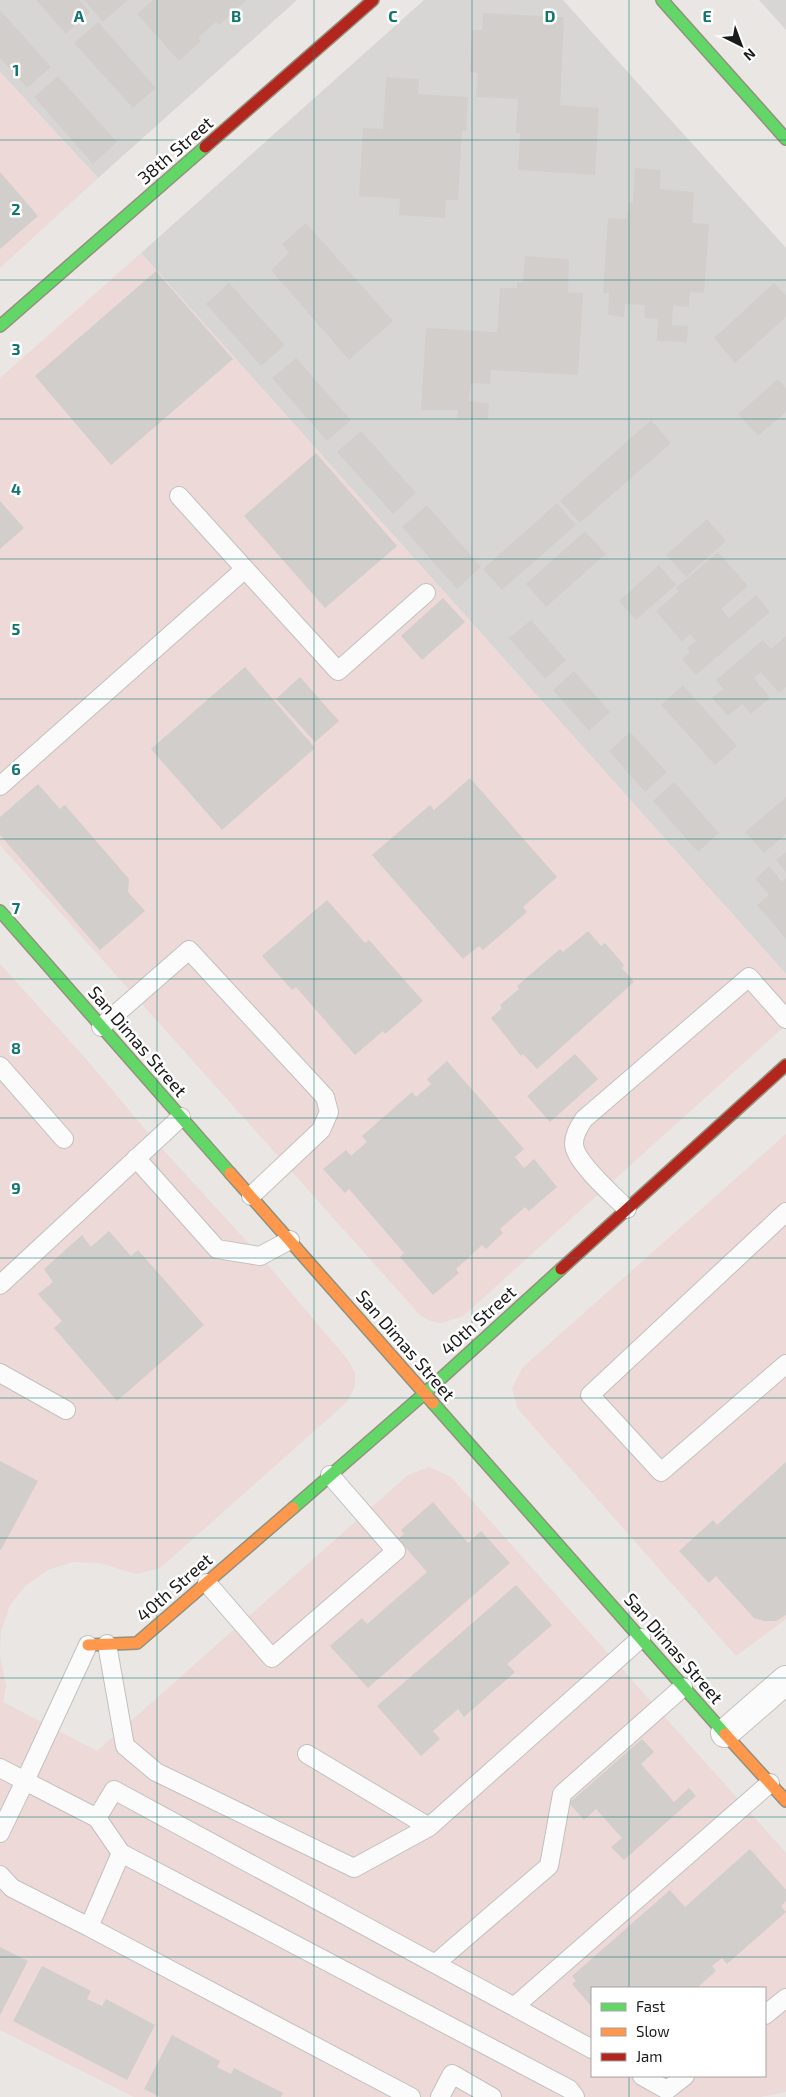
<svg xmlns="http://www.w3.org/2000/svg" width="786" height="2097" viewBox="0 0 786 2097" font-family="'Exo 2',sans-serif">
<style>
.residential{fill:#d8d6d5}
.commercial{fill:#ecd9d8;fill-rule:evenodd}
.building{fill:#d2cecc}
.lines{fill:none;stroke-linecap:round;stroke-linejoin:round}
.lane-casing{stroke:#c2c1bf;stroke-width:20}
.street-casing{stroke:#c2c1bf;stroke-width:30}
.fast-casing{stroke:#92917c;stroke-width:14}
.slow-casing{stroke:#92917c;stroke-width:14}
.jam-casing{stroke:#92917c;stroke-width:14}
.lane{stroke:#fcfbfb;stroke-width:18}
.street{stroke:#fcfbfb;stroke-width:28}
.fast{stroke:#63d668;stroke-width:11}
.slow{stroke:#ff974d;stroke-width:11}
.jam{stroke:#b3261e;stroke-width:11}
.grid{fill:none;stroke:#0f766e;stroke-width:1;stroke-opacity:0.55}
.labels{text-anchor:middle;dominant-baseline:central;stroke-width:5;stroke-linejoin:round;paint-order:stroke}
.street-label{font-size:18px;fill:#1b1b1b;stroke:#fff}
.grid-label{font-size:16px;text-anchor:middle;font-weight:bold;fill:#0f766e;stroke:#fff;stroke-width:5;stroke-linejoin:round;paint-order:stroke}
</style>
<rect width="100%" height="100%" fill="#e9e6e3"/>
<path class="residential" d="M0 0H297L98 178 0 72Z
M424 0H563L786 248V974L141 253Z
M759 0H786V30Z"/>
<path class="commercial" d="M0 72 98 178 0 268Z
M141 253 786 974V1025L463 1316 441 1323 430 1321 420 1315 0 845V378Z
M0 964 87 1060 155 1141 260 1256 348 1360 355 1373V1386L347 1402 160 1568 136 1574 100 1563 73 1562 48 1570 26 1585 10 1605 1 1631 0 1652Z
M786 1134V1619L736 1656 518 1409 512 1389 522 1368Z
M429 1467 451 1477 786 1853V2092L760 2097H134L0 2030V1656L6 1686 3 1702 97 1751 408 1475ZM592 1988H765V2076H592Z"/>
<path class="building" d="M36 0H79L90 12 66 34Z
M84 0H128L103 22Z
M153 0H247L219 25 216 22 198 38 201 41 179 61 137 14Z
M0 10 51 67 27 88 0 58Z
M483 13 564 17 560 105 599 108 595 175 518 170 520 133H516L518 99 476 97 478 73 470 72 472 30H482Z
M98 22 156 88 133 108 74 43Z
M58 76 117 142 93 164 34 97Z
M386 77 419 79 418 94 468 97 466 131H462L458 200H446L445 218 399 215 400 199 359 196 363 128 383 129Z
M635 168 661 170 660 189 694 192 692 223 709 224 704 293 690 292 689 307 673 306 672 325 688 326 687 342 657 341 658 319 644 318 645 305 625 304 624 317 608 315 609 293H603L608 218 627 219 629 203H633Z
M0 172 38 216 0 249Z
M306 223 393 321 349 360 271 270 289 253 282 244Z
M525 256 569 259 568 292 583 293 578 375 491 370 490 384 471 383 469 401 489 403 488 419 457 418 458 410H421L426 328 497 332 500 288H517V282H523Z
M156 271 233 359 111 465 35 376Z
M229 283 285 345 261 366 206 304Z
M774 283 786 295V317L735 363 714 338Z
M296 358 351 420 327 441 272 378Z
M778 379 786 388V412L758 436 738 414Z
M651 420 671 443 580 523 560 501Z
M361 431 416 493 393 514 337 452Z
M316 453 397 546 325 608 244 516Z
M0 501 24 528 0 549Z
M557 503 576 525 502 590 483 569Z
M427 505 481 567 457 589 402 527Z
M707 519 726 541 686 577 666 555Z
M585 531 606 554 546 607 526 584Z
M718 552 748 586 721 609 729 618 756 595 770 612 696 675 682 659 690 652 687 648 696 641 690 634 682 642 656 611 679 591 676 588Z
M659 565 676 585 636 620 619 601Z
M443 598 465 622 422 660 401 636Z
M531 620 566 660 545 679 509 638Z
M786 636V687L779 693 761 672 754 678 770 698 751 714 742 704 728 716 712 698 723 689 716 680 763 640 771 649Z
M245 667 315 748 222 830 151 749Z
M574 671 610 712 589 731 553 690Z
M300 677 339 721 315 742 276 699Z
M683 685 737 746 715 765 661 705Z
M630 732 667 772 645 792 609 751Z
M470 778 557 877 523 907 527 912 483 950 479 946 463 959 372 855 430 805 434 810Z
M674 782 719 833 698 852 653 801Z
M38 784 60 809 65 805 129 879 128 892 145 911 100 950 0 835V817Z
M786 797V834L764 853 745 832Z
M786 852V872L776 860Z
M769 866 782 882 786 878V939L757 905 769 895 755 879Z
M327 900 365 943 369 940 423 1001 385 1034 383 1031 355 1055 296 987 292 990 262 956Z
M588 931 601 946 605 943 624 965 622 968 634 982 537 1069 523 1054 521 1056 491 1018 502 1008 500 1005 519 989 517 986 560 949 563 952Z
M575 1054 598 1079 550 1122 527 1096Z
M447 1061 524 1149 515 1157 524 1168 534 1159 557 1187 529 1211 525 1207 500 1229 503 1233 486 1249 482 1245 456 1269 459 1273 433 1295 400 1257 404 1253 349 1189 345 1193 323 1169 346 1150 351 1156 367 1142 362 1136 412 1092 416 1097 431 1084 427 1079Z
M109 1231 131 1256 138 1250 204 1325 117 1401 54 1328 62 1321 38 1294 53 1282 44 1269 82 1235 91 1247Z
M0 1461 38 1481 1 1550 0 1549Z
M786 1462V1615L776 1621H765L754 1618 716 1576 709 1583 679 1551 713 1520 717 1525Z
M433 1502 468 1543 481 1531 510 1563 368 1688 330 1646 362 1618 367 1624 427 1572 398 1539 404 1534 401 1530Z
M516 1585 552 1625 507 1664 515 1672 464 1717 458 1709 433 1731 440 1739 421 1756 377 1706Z
M642 1739 654 1752 641 1764 674 1802 689 1788 696 1796 624 1860 611 1847 622 1838 596 1809 584 1820 569 1803Z
M750 1849 786 1890V1901L781 1906 786 1912 727 1964 722 1958 712 1966 716 1971 697 1988H592V2007L572 1984 576 1981 572 1976 670 1890 685 1907Z
M0 1947 28 1961 0 2015Z
M42 1966 91 1991 87 1999 102 2006 106 1999 155 2025 127 2080 13 2021Z
M172 2035 220 2061 217 2067 231 2074 234 2068 283 2093 281 2097H160L144 2089Z"/>
<g class="lines">
<defs>
<path id="lane" d="M245 569 338 671 426 593
M0 786 245 569 179 496
M101 1027 189 950 325 1097 329 1112 321 1130 251 1196
M0 1066 64 1139
M136 1158 217 1249 260 1256 290 1240
M627 1209C614 1196 574 1161 574 1144 574 1134 579 1127 584 1119L749 977 786 1019
M786 1212 590 1395 661 1472 786 1364
M0 1285 181 1117
M0 1373 66 1410
M207 1583 272 1658 396 1551 330 1475
M107 1644 125 1746 156 1772 354 1868 429 1827 641 1638
M88 1645 25 1781 97 1818 114 1790 592 2049
M307 1754 429 1827
M0 1768 25 1781 0 1833
M97 1818 121 1853 569 2089 575 2097
M121 1853 89 1927 411 2097
M0 1875 12 1888 89 1927
M436 1963 549 1866 562 1794 683 1687
M515 2006 770 1783
M765 2015 786 1998
M642 2076 667 2090 685 2076
M440 2097 452 2074 492 2097"/>
<path id="street" d="M725 1733 786 1680"/>
<path id="fast" d="M662 0 786 139
M0 326 205 147
M0 911 230 1173
M433 1403 725 1734
M293 1508 425 1393 561 1269"/>
<path id="slow" d="M230 1173 433 1403
M88 1645 137 1643 293 1508
M725 1734 786 1801"/>
<path id="jam" d="M205 147 373 0
M561 1269 786 1065"/>
</defs>
<use href="#lane" class="lane-casing"/>
<use href="#street" class="street-casing"/>
<use href="#fast" class="fast-casing"/>
<use href="#slow" class="slow-casing"/>
<use href="#jam" class="jam-casing"/>
<use href="#lane" class="lane"/>
<use href="#street" class="street"/>
<use href="#fast" class="fast"/>
<use href="#slow" class="slow"/>
<use href="#jam" class="jam"/>
</g>
<path class="grid" d="M157 0V2097M314 0V2097M472 0V2097M629 0V1988M0 140H786M0 280H786M0 419H786M0 559H786M0 699H786M0 839H786M0 979H786M0 1118H786M0 1258H786M0 1398H786M0 1538H786M0 1678H786M0 1817H786M0 1957H786M629 2076V2097"/>
<g class="labels">
<g class="street-label">
<text transform="translate(175 150) rotate(-41)">38th Street</text>
<text transform="translate(138 1041) rotate(49)">San Dimas Street</text>
<text transform="translate(478 1320) rotate(-42)">40th Street</text>
<text transform="translate(406 1345) rotate(49)">San Dimas Street</text>
<text transform="translate(174 1587) rotate(-41)">40th Street</text>
<text transform="translate(674 1648) rotate(49)">San Dimas Street</text>
</g>
</g>
<g class="grid-label">
<text x="79" y="22">A</text>
<text x="236" y="22">B</text>
<text x="393" y="22">C</text>
<text x="550" y="22">D</text>
<text x="707" y="22">E</text>
<text x="16" y="76">1</text>
<text x="16" y="215">2</text>
<text x="16" y="355">3</text>
<text x="16" y="495">4</text>
<text x="16" y="635">5</text>
<text x="16" y="775">6</text>
<text x="16" y="914">7</text>
<text x="16" y="1054">8</text>
<text x="16" y="1194">9</text>
</g>
<rect x="591" y="1987" width="175" height="90" fill="#ffffff" stroke="#a4a4a4"/>
<rect x="601" y="2003" width="25" height="8" fill="#63d668" stroke="#a4a4a4"/>
<text x="636" y="2012" font-size="15" fill="#1b1b1b">Fast</text>
<rect x="601" y="2028" width="25" height="8" fill="#ff974d" stroke="#a4a4a4"/>
<text x="636" y="2037" font-size="15" fill="#1b1b1b">Slow</text>
<rect x="601" y="2053" width="25" height="8" fill="#b3261e" stroke="#a4a4a4"/>
<text x="636" y="2062" font-size="15" fill="#1b1b1b">Jam</text>
<g transform="translate(741 45) rotate(138)" stroke="#ffffff" stroke-width="4" paint-order="stroke">
<path d="M0-4L9 19L0 12L-9 19Z" fill="#1b1b1b"/>
<text y="-8" font-size="14" font-weight="bold" text-anchor="middle" fill="#1b1b1b">N</text>
</g>
</svg>
